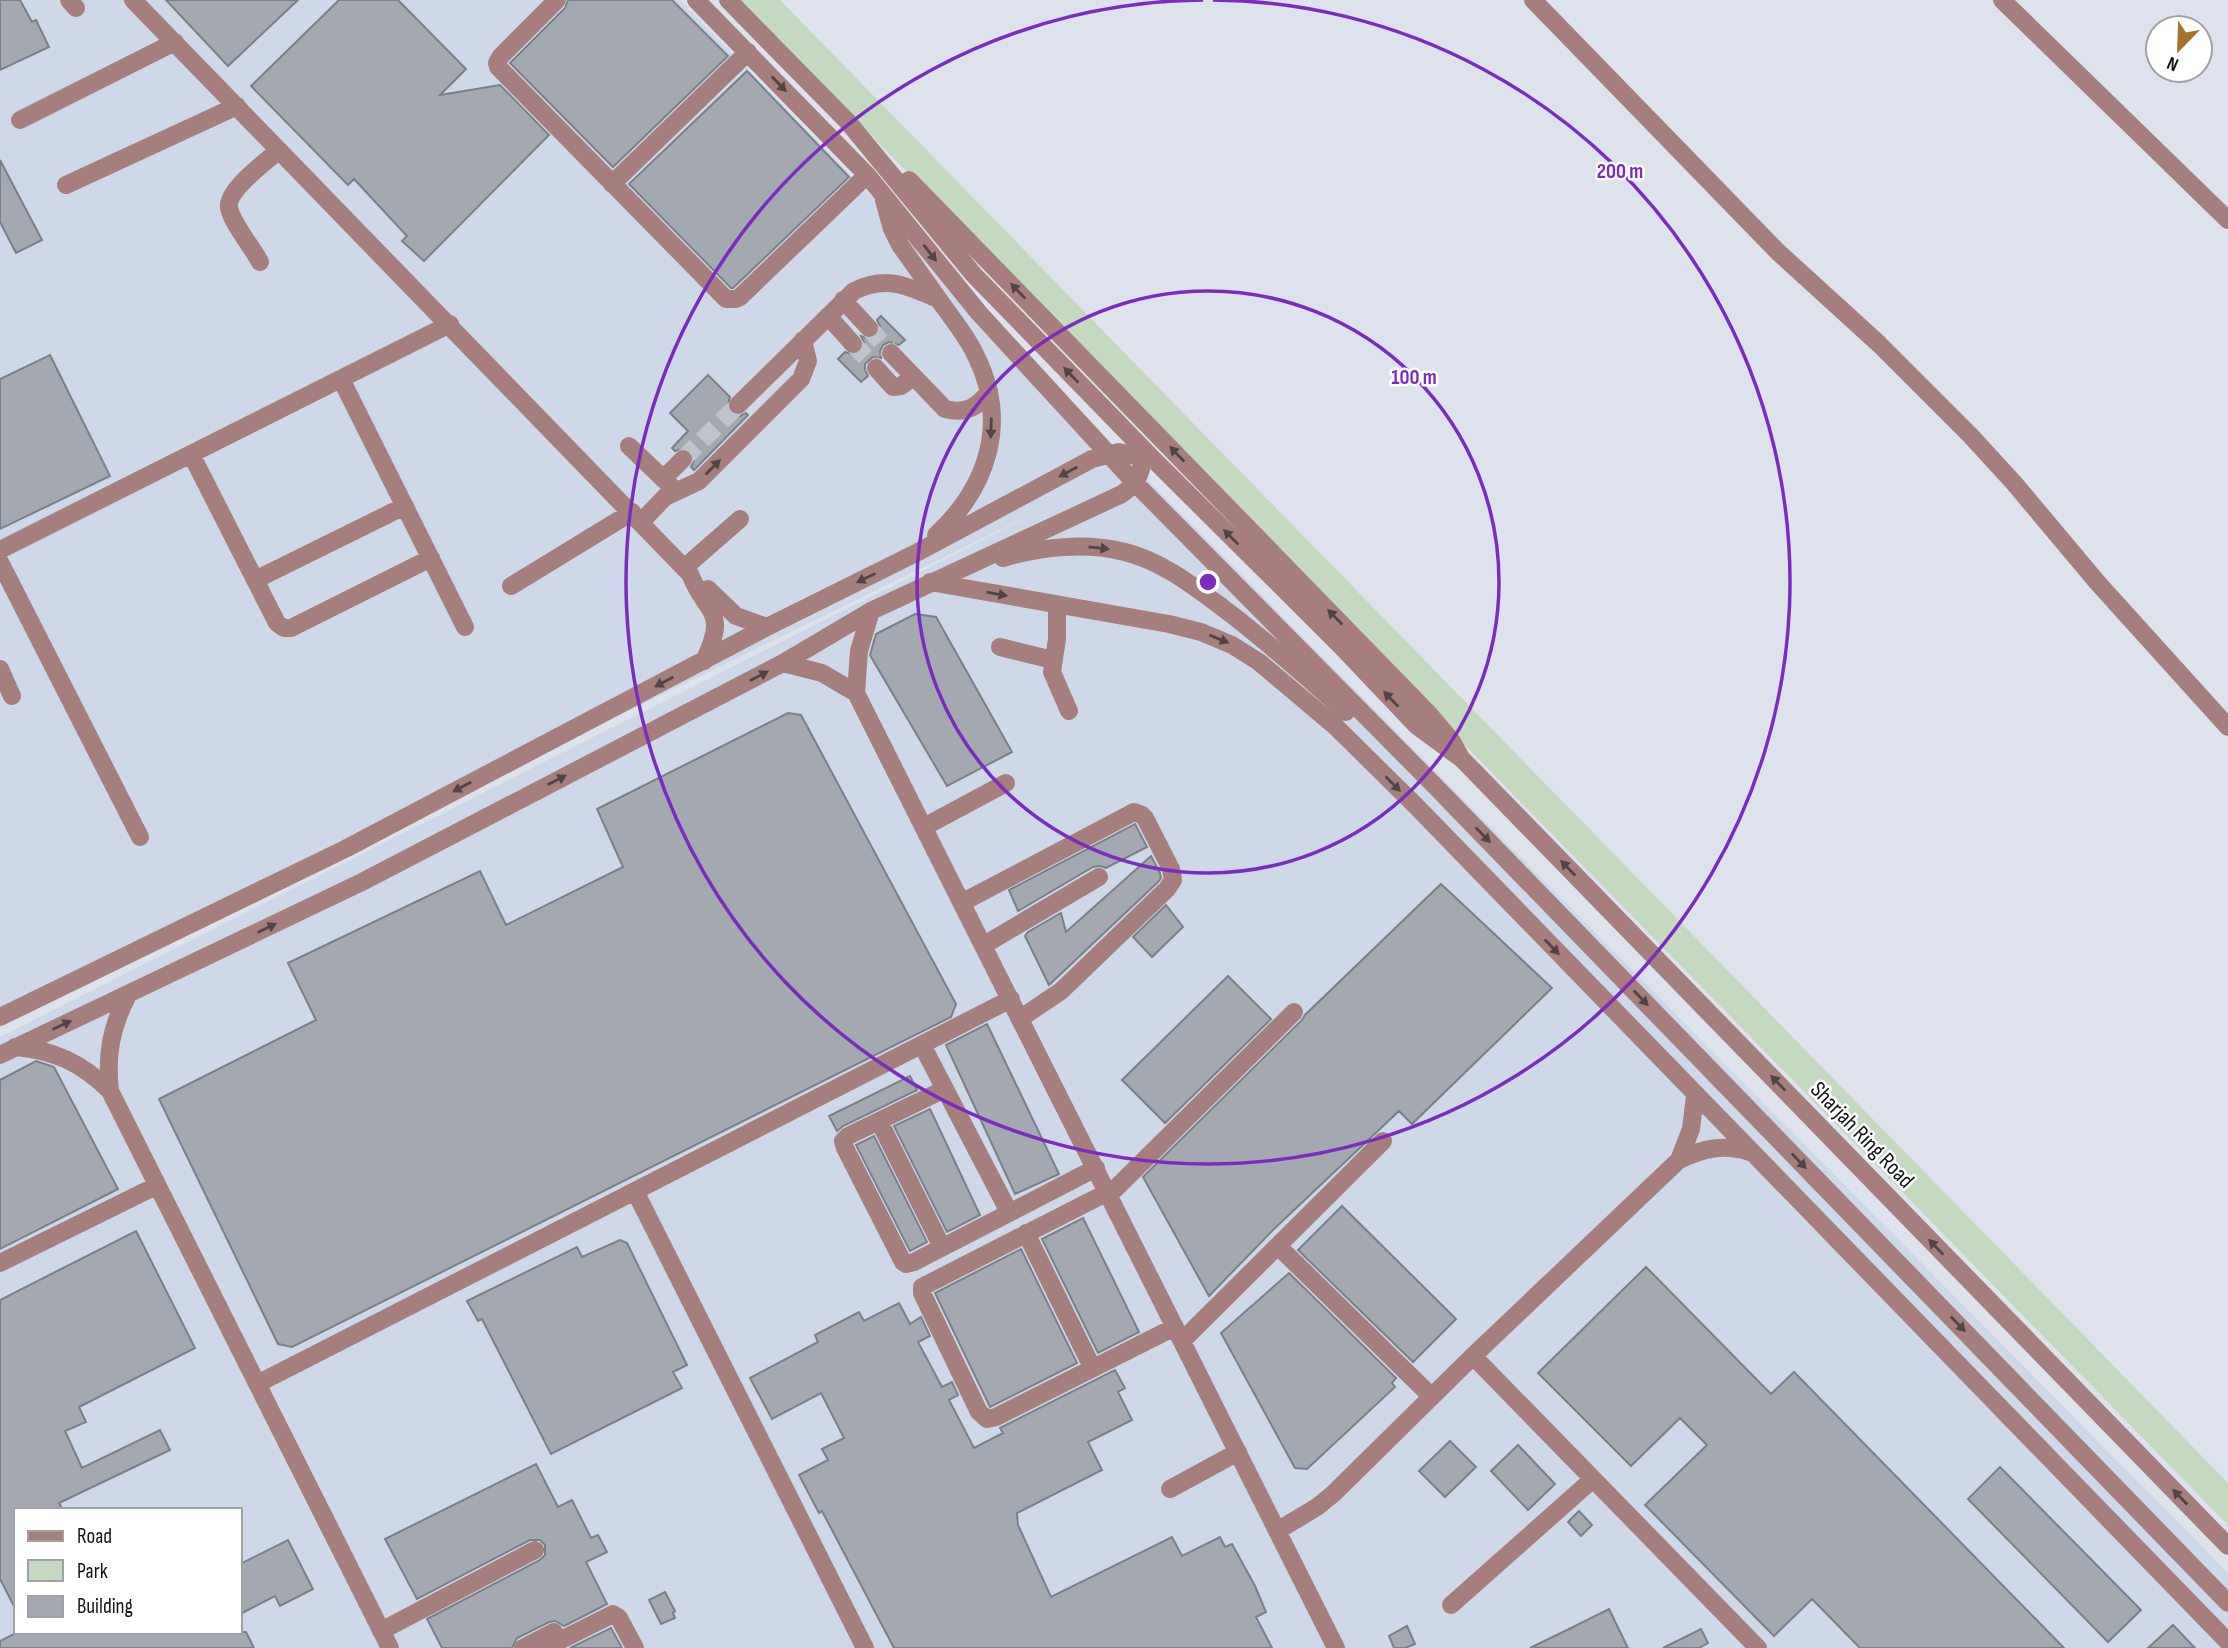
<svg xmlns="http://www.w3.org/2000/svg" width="2228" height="1648" viewBox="0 0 2228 1648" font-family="'Sofia Sans Condensed',sans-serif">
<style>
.built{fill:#cfd8e8;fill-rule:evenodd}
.green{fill:#c5d8c0}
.building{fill:#a3a8b1;stroke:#7b7f88;stroke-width:2}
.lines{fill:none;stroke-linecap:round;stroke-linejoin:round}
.minor-tunnel{stroke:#bec3cc;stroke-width:18;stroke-dasharray:18 9;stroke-linecap:butt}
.minor{stroke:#a67e7e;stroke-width:18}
.oneway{fill:#544345}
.ring{fill:none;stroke:#7b2cbf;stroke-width:3.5}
.labels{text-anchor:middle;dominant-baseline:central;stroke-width:5;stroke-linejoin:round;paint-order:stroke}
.street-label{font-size:23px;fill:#111317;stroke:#fff}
.centre{fill:#7b2cbf;stroke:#fff;stroke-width:3.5}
.ring-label{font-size:21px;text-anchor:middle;font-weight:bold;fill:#7b2cbf;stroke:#fff;stroke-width:5;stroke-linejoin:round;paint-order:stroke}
</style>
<rect width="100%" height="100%" fill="#dde2ec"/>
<path class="built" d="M0 0H680L1132 464 2228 1573V1648H0V1037L1066 498 0 1017ZM16 1510H240V1632H16Z"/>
<path class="green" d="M740 0H780L2228 1483V1525L1227 502Z"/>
<path class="building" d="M0 0H20L32 22 36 20 49 47 0 70Z
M166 0H298L228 66Z
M339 0H398L466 69 440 95 500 85 549 135 424 261 402 241 407 236 354 179 348 185 251 86Z
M568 0H672L728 56 613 167 510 63 565 8Z
M747 71 849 177 733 288H731L629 184Z
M0 160 42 240 16 253 0 222Z
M881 316 905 340 899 345 889 342 883 345 880 351 881 358 873 357 865 364V370L868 376 861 382 838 359 845 352 855 355 861 352 864 342 861 336 871 339 877 336 880 326 877 320Z
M50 355 110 476 0 529V379Z
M708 375 730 397 727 407 730 413 740 416 746 413 748 415 694 470 691 467 694 461 691 452 685 448 675 451 672 448 688 431 670 413Z
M915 614 936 617 1012 752 947 786 870 655 876 634Z
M788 713 801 715 956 1004 951 1017 292 1347 278 1344 159 1099 316 1020 288 963 480 871 506 925 623 867 597 809Z
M1135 824 1147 847 1106 868 1100 866 1093 867 1018 911 1009 890Z
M1151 856 1160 873 1161 878 1158 882 1049 985 1025 936 1028 932 1061 913 1066 932Z
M1441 884 1552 988 1412 1124 1399 1111 1274 1229 1209 1296 1143 1177 1302 1020 1305 1015Z
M1166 905 1183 927 1152 957 1133 937Z
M1228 976 1271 1019 1165 1123 1122 1080Z
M987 1024 1059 1174 1015 1194 946 1045Z
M36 1061 54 1067 118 1189 0 1249V1080Z
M910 1076 917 1090 843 1126 837 1131 829 1116Z
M930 1109 980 1215 947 1232 894 1126Z
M874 1136 927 1242 910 1251 856 1145Z
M1342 1206 1456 1319 1413 1362 1298 1250Z
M1083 1218 1139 1332 1098 1353 1042 1239Z
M136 1231 195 1348 79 1407 86 1422 65 1431 82 1468 160 1430 170 1450 59 1503 63 1510H16V1610L0 1579V1300Z
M620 1240 627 1243 687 1365 673 1372 682 1388 551 1454 482 1319 478 1321 467 1301 577 1247 582 1257Z
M1021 1249 1077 1363 990 1407 935 1293Z
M1646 1267 1771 1394 1794 1372 2064 1648H1860L1812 1599 1774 1636 1645 1505 1707 1445 1680 1418 1631 1466 1538 1373Z
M1289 1273 1396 1378 1392 1383 1395 1387 1307 1469 1295 1468 1221 1333Z
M899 1303 910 1324 921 1317 930 1336 918 1342 942 1387 952 1382 958 1395 949 1400 974 1448 1003 1433 1000 1428 1115 1370 1125 1388 1118 1392 1132 1420 1088 1442 1102 1470 1017 1513 1018 1525 1051 1597 1172 1537 1182 1556 1220 1537 1225 1547 1232 1544 1255 1586 1266 1612 1256 1617 1272 1648H894L822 1511 819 1513 799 1475 828 1460 822 1449 844 1438 821 1393 772 1419 750 1378 818 1342 815 1335 859 1312 864 1321Z
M1450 1441 1476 1467 1445 1497 1419 1471Z
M1518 1445 1555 1484 1528 1510 1491 1471Z
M536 1464 558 1507 572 1500 591 1538 598 1535 607 1552 586 1562 607 1604 564 1626 555 1621 549 1622 517 1638 512 1648H442L427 1619 540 1560 545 1555V1545L540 1540H530L417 1599 385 1539Z
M2000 1467 2141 1610 2108 1642 1968 1499Z
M1579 1511 1592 1525 1581 1536 1568 1522Z
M288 1540 313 1589 280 1606 275 1596 240 1614V1564Z
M665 1592 675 1611 673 1613 675 1618 661 1624 649 1600Z
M1609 1609 1628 1648H1530L1565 1631Z
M2173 1625 2195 1648H2148Z
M1407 1626 1415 1644 1405 1648H1394L1389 1636Z
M611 1628 622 1648H570Z
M1701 1629 1708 1643 1699 1648H1663Z
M18 1632H246L254 1648H0V1641Z"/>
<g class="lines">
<path class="minor-tunnel" d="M869 328 891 353
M853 344 876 368
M683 459 738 405"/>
<path class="minor" d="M69 0 76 8
M133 0 690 574C706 615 729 609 704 661
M557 0 501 56 497 63 498 67 726 299H736L740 297 867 175
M696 0 867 175 979 313 1135 483 1435 786 2228 1603
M728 0 848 122 974 275 1155 461 1340 645 1417 726 1462 759 2228 1546
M1533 0 1778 252 1879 344 1970 435 2014 483 2097 582 2228 727
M2002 0 2228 220
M20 120 175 42
M909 180 1429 714 1451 740 1460 756
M612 184 748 52
M66 185 237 106
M884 200 892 229 900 245C916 267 931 289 947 311 957 325 969 340 976 356 1009 422 988 487 936 535
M260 262C252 247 232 223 229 208 226 190 267 161 279 150
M843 300 869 328
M828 316 853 344
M891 353 945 409C964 414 978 408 989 391
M876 368 893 387 901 386 913 377
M341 379 465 627
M738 405 854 291C887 275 907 286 938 299
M629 446 676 491
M191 454 277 623 284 628H291L431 558
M663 479 683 459
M641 522 665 497 699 481 801 379 808 361 803 340
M0 550 450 324
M1003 558C1041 547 1086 542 1125 552 1164 562 1196 588 1227 611 1269 643 1307 677 1346 712
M0 562 140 837
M684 568 740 519
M255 580 405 506
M930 582 1169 624 1201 632 1232 645 1259 662 1335 726 1416 806 2228 1642
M511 586 632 512
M708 589 736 616 767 627
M1057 605V639L1052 672 1069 711
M871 611 859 651 856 693 1336 1648
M1000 647 1053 660
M783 663 822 673 856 693
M0 669 12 696
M924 827 1006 783
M963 902 1134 812 1142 815 1145 818 1171 869 1173 880 1167 889 1061 991 1021 1018
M984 945 1099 877
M0 1017 345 849 767 627 918 552 1092 459 1119 452 1151 460
M922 1045 1009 1212
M15 1047C54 1050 82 1063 110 1091L390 1648
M0 1055 362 882 783 663 871 611 1122 494C1139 482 1146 467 1140 446
M945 1089 848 1136 843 1141 845 1148 903 1262 906 1264 914 1262 1096 1168
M110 1091C106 1055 111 1027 128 995
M879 1121 942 1247
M1679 1160 1691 1129 1695 1096
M635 1191 865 1648
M1108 1192 922 1287V1293L979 1412 987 1419 996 1417 1175 1327
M1109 1195 1294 1012
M1026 1233 1092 1367
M1284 1252 1432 1397
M0 1263 156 1186
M1182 1341 1383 1141
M1473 1356 1758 1648
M257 1384 1011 999
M1170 1489 1238 1452
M1277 1531 1317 1507 1333 1494 1473 1356 1679 1160C1704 1148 1723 1144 1750 1152
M1451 1605 1593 1479
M381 1631 535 1550
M523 1648 554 1632
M545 1648 613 1614 619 1618 635 1648"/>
</g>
<defs><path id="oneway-solid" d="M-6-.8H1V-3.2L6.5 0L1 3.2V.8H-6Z" transform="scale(1.75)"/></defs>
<g class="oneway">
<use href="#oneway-solid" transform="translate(779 84) rotate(46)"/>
<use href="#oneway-solid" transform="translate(930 253) rotate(52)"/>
<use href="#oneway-solid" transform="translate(1018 291) rotate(-134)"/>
<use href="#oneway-solid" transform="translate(1071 375) rotate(-134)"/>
<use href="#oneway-solid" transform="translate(991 428) rotate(92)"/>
<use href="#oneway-solid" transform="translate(1177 454) rotate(-134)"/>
<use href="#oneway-solid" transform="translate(713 467) rotate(-45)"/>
<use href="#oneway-solid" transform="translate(1068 472) rotate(152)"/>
<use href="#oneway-solid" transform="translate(1231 537) rotate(-135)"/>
<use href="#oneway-solid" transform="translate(1099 548) rotate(6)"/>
<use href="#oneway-solid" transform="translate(866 578) rotate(154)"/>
<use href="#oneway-solid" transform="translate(997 594) rotate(10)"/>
<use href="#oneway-solid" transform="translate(1335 617) rotate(-134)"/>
<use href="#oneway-solid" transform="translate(1219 639) rotate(22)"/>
<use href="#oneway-solid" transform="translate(759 676) rotate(-27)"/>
<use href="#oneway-solid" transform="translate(664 682) rotate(152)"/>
<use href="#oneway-solid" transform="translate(1391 699) rotate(-134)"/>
<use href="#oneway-solid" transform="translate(557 780) rotate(-27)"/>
<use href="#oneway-solid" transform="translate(1393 784) rotate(45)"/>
<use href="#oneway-solid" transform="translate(462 787) rotate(152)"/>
<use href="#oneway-solid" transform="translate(1483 835) rotate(46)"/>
<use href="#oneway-solid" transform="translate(1568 868) rotate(-134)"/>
<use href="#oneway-solid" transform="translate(267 928) rotate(-26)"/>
<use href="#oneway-solid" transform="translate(1552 947) rotate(46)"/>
<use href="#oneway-solid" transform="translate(1641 998) rotate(46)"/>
<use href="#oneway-solid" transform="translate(62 1025) rotate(-25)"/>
<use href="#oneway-solid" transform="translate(1778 1083) rotate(-134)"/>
<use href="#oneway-solid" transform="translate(1799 1161) rotate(46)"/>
<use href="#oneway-solid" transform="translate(1936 1247) rotate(-134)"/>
<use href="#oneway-solid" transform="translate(1958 1324) rotate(46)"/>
<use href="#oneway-solid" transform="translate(2180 1497) rotate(-134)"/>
</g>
<g class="ring">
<circle cx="1208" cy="582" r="291"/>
<path d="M1213 0A582 582 0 1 1 1203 0"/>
</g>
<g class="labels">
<g class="street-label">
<text transform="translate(1862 1135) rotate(46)">Sharjah Ring Road</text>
</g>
</g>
<circle cx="1208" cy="582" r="10" class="centre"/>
<g class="ring-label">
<text x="1620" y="178">200 m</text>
<text x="1414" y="384">100 m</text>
</g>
<rect x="14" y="1508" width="228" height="126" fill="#ffffff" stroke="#a0a1a2" stroke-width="2"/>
<rect x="28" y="1531" width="35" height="10" fill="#a67e7e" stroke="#a0a1a2" stroke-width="2"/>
<text x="77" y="1543" font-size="21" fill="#111317">Road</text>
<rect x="28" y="1560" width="35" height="21" fill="#c5d8c0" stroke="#a0a1a2" stroke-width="2"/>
<text x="77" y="1578" font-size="21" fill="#111317">Park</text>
<rect x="28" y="1596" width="35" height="21" fill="#a3a8b1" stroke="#a0a1a2" stroke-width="2"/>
<text x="77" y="1613" font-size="21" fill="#111317">Building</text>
<g transform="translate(2179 49) rotate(203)"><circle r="33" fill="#ffffff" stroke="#a0a1a2" stroke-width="2"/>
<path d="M0-5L12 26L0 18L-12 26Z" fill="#a7722c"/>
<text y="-10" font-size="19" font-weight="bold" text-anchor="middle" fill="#111317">N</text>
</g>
</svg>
